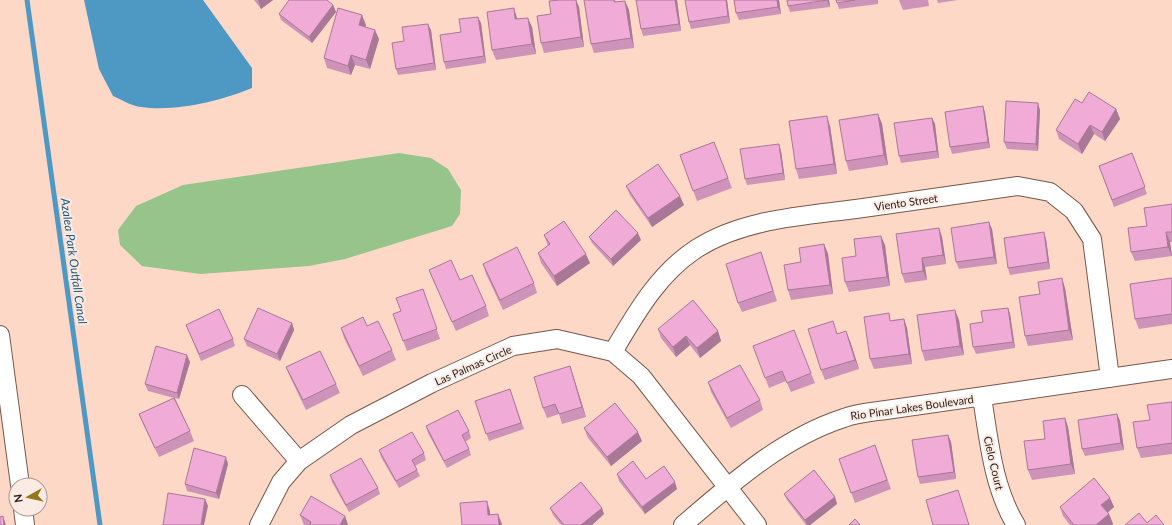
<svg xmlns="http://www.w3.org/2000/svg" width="1172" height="525" viewBox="0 0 1172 525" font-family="Lato,sans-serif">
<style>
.green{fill:#97c48a}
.water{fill:#4e98c4}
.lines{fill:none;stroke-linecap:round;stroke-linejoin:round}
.stream{stroke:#4e98c4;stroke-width:5}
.minor-casing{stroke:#775749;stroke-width:20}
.minor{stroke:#fff;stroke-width:18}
.wall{fill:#ce93b9}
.shaded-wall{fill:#a87896}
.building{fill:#f0abd7;stroke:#a87896}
.labels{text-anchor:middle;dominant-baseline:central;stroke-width:4;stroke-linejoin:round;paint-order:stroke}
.street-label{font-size:11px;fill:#291c16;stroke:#faebe4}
.water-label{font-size:12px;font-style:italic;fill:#215978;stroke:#faebe4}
</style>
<rect width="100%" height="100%" fill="#fdd8c7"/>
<path class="green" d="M399 153 431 158 448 169 461 190 460 214 452 226 345 259 309 266 200 274 142 266 120 245 118 230 136 206 183 185Z"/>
<path class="water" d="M84 0H203L252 68V88C220 101 176 112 141 107 132 106 122 100 113 96L99 69Z"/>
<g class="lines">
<path class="stream" d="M27 0 100 525"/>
<defs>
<path id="minor" d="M0 335 20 485
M613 352C636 313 658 274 696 249 742 219 803 216 856 209 910 201 964 194 1018 186L1050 192 1074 211 1092 239 1110 378
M242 395 299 461
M982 397C989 441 993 487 1016 525
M23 509 25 525
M259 525 281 482 299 461 351 425 432 383 513 346 557 339 613 352 641 376 757 525
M683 525C732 483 782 438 844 418 857 413 872 412 886 410L1172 369"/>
</defs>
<use href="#minor" class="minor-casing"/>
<use href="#minor" class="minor"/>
</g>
<path class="wall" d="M254 0H273L261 9Z
M560 0H576L579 7 584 47 544 53 541 43Z
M584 0H615L616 2 625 1 629 10 634 48 594 53 591 44Z
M636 0H677L681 31 643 36 641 29Z
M685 0H727L730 23 691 29 689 22Z
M734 0H779L781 14 739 20 736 13Z
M829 0 830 7 790 12 788 6Z
M836 0H878V4L839 9Z
M899 0H928L929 6 903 10Z
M937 0H958L938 3Z
M333 5 336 12 312 43 281 20 279 14Z
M517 18V19L532 27 536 54 496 60 492 50Z
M481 23 486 63 446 69 444 62 461 32Z
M366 25 365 27 379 39 370 69 355 65 351 75 327 68 324 58Z
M431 30 436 70 398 75 396 69 404 41Z
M983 106 985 113 990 148 952 154 950 147Z
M1116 109 1120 119 1105 141 1094 134 1082 154 1059 139 1056 130Z
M1040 110 1038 151 1007 149 1004 142Z
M878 114 882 124 888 165 849 171 846 161Z
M932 118 935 124 939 158 901 163 899 156Z
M830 126 837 174 799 179 796 169Z
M714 142 732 188 697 201 680 155Z
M781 151 785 180 747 185 745 179Z
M1132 153 1147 194 1114 207 1099 166Z
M626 186 684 205 652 227 630 195Z
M1172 204V242H1170L1172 256 1135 261 1131 252 1147 226Z
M939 228 942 237 946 264 925 267 927 280 905 283 902 274Z
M992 229 997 264 959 269 956 262Z
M544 235 590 263 557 286 541 263 538 253 548 246Z
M589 237 641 240 613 266 592 243Z
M1046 239 1050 269 1010 275 1008 268Z
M824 244 828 254 833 294 791 300 788 290Z
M885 245 890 286 849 292 845 282 856 256Z
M761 252 777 301 742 312 738 303Z
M483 264 534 283 537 293 503 310 486 274Z
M429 270 460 280 486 306 489 316 456 331 433 280Z
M1172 278V324L1139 329 1135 319Z
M1065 288 1073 340 1028 346 1025 336 1040 294Z
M423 289 440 339 407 351 393 314 401 311Z
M1008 308 1010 314 1015 348 976 354 973 347 983 322Z
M904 319 907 328 912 364 874 369 870 359 892 320Z
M959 320 964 355 925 361 922 351Z
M292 323 294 330 280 361 247 346 244 339Z
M186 325 233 339 235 346 201 361Z
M367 326 392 350 396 360 363 376 344 338 341 328Z
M658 329 718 331 721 341 700 358 690 345 676 357 661 338Z
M838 333 850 341 859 369 825 380 821 370Z
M753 346 811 373 815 383 791 392 786 381 769 388Z
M190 362 179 399 175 398 190 431 194 441 159 457 143 424 139 414 174 398 148 391 145 384Z
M570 366 586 417 562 424 559 414 547 418 543 408Z
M286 367 336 384 340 393 306 410 290 377Z
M708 382 760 400 763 410 731 428 711 392Z
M510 389 524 429 489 441 475 401Z
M1172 402V454L1141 458 1137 448 1150 420Z
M1117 414 1120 421 1124 450 1085 456 1082 449Z
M1065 418 1068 427 1075 474 1032 480 1028 470 1045 439Z
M426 426 469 431 471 438 465 442 469 449 471 455 447 468 428 433Z
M584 428 642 441 611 466 588 438Z
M948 435 951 442 956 479 920 484 918 477Z
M875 445 891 489 855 503 839 459Z
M379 450 424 453 426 460 415 466 420 476 399 488 381 457Z
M228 464 219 499 187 491 185 484Z
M617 474 646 479 677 489 645 514 619 481Z
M330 475 378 488 380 494 349 512 332 482Z
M784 494 835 497 837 504 810 525H806L787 500Z
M1110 498 1114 507 1107 512 1109 514 1113 524 1112 525H1070L1063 516 1060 507Z
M550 508 604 514 592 525H561L553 515Z
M300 515 345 516 348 525H304Z"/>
<path class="shaded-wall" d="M258 0H273L261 9Z
M576 0 579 7 584 47 581 37Z
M675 0H677L681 31 679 24Z
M726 0H727L730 23 728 16Z
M777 0H779L781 14 778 7Z
M827 0H829L830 7Z
M625 1 629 10 634 48 631 38Z
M333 5 336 12 312 43 309 37Z
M514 8 517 18 519 29 515 19Z
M362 15 366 25 363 34 359 25Z
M478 17 481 23 486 63 484 56Z
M528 18 532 27 536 54 532 44Z
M428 24 431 30 436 70 434 63Z
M375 30 379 39 370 69 366 60Z
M351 55 355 65 351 75 348 66Z
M1038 103 1040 110 1038 151 1036 144Z
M983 106 985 113 990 148 988 142Z
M1116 109 1120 119 1105 141 1102 132Z
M878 114 882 124 888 165 884 155Z
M827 116 830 126 837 174 834 164Z
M932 118 935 124 939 158 937 151Z
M1090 125 1094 134 1082 154 1078 144Z
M779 144 781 151 785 180 783 173Z
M680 196 684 205 652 227 648 218Z
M989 222 992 229 997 264 994 257Z
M939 228 942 237 946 264 943 255Z
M1044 232 1046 239 1050 269 1048 262Z
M1166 232 1170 242 1172 256 1168 247Z
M638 233 641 240 613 266 611 259Z
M881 236 885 245 890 286 887 277Z
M824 244 828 254 833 294 830 285Z
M586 254 590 263 557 286 554 276Z
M922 258 925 267 927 280 923 271Z
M1062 278 1065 288 1073 340 1069 330Z
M1008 308 1010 314 1015 348 1013 342Z
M955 310 959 320 964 355 960 346Z
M904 319 907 328 912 364 909 354Z
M292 323 294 330 280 361 277 354Z
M718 331 721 341 700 358 697 348Z
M846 331 850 341 859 369 855 360Z
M686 336 690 345 676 357 673 347Z
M187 355 190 362 179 399 177 393Z
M570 366 573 375 586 417 582 407Z
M1117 414 1120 421 1124 450 1121 443Z
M1065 418 1068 427 1075 474 1071 464Z
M638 432 642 441 611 466 607 457Z
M948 435 951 442 956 479 954 472Z
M226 457 228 464 219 499 216 493Z
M675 482 677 489 645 514 642 507Z
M835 497 837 504 810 525H807L805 520Z
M1110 498 1114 507 1105 515 1101 505Z
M205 499 208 506 204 525H201Z
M487 501 490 511 491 524 488 515Z
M602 508 604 514 592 525H581Z
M498 514 502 524V525H499Z
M1109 514 1113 524 1112 525H1096Z
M3 516 6 525H4Z
M345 516 348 525H340Z"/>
<path class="building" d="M289 0H327L333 5 309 37 279 14Z
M560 0H576L581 37 541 43 537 16 551 14 549 1Z
M584 0H614V2L625 1 631 38 591 44Z
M636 0H675L679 24 641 29Z
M685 0H726L728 16 689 22Z
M734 0H777L778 7 736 13Z
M787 0H827L788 6Z
M836 0H855L837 3Z
M338 8 362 15 359 25 375 30 366 60 351 55 348 66 324 58Z
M514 8 515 19 528 18 532 44 492 50 487 12Z
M478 17 484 56 444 62 440 35 461 32 459 19Z
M428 24 434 63 396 69 392 43 404 41 402 27Z
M1089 92 1116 109 1102 132 1090 125 1078 144 1056 130 1075 99 1082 103Z
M1006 101 1038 103 1036 144 1004 142Z
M983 106 988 142 950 147 945 112Z
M878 114 884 155 846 161 839 120Z
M827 116 834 164 796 169 789 121Z
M932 118 937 151 899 156 894 123Z
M714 142 728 178 693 191 680 155Z
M779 144 783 173 745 179 740 149Z
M1132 153 1145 187 1112 200 1099 166Z
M658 164 680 196 648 218 626 186Z
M1172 204V232H1166L1168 247 1131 252 1128 228 1147 226 1144 208Z
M616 210 638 233 611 259 589 237Z
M564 221 586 254 554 276 538 253 550 244 544 235Z
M989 222 994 257 956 262 951 228Z
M939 228 943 255 922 258 923 271 902 274 896 234Z
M1044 232 1048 262 1008 268 1004 238Z
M881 236 887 277 845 282 842 258 856 256 854 239Z
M824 244 830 285 788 290 784 265 801 262 799 248Z
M517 247 534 283 500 300 483 264Z
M761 252 773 291 738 303 726 264Z
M451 260 460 280 472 275 486 306 452 322 429 270Z
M1062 278 1069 330 1025 336 1019 297 1040 294 1038 282Z
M1172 278V314L1135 319 1130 284Z
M423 289 437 329 403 341 393 314 401 311 396 298Z
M693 300 718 331 697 348 686 336 673 347 658 329Z
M258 308 292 323 277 354 244 339Z
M1008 308 1013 342 973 347 970 324 983 322 981 311Z
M219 309 233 339 199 354 186 325Z
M955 310 960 346 922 351 917 315Z
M889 313 890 321 904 319 909 354 870 359 864 317Z
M363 317 367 326 378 321 392 350 359 366 341 328Z
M833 321 837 334 846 331 855 360 821 370 808 329Z
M794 330 811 373 787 383 782 371 765 378 753 346Z
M156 346 187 355 177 393 145 384Z
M320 351 336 384 303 400 286 367Z
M740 365 760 400 727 418 708 382Z
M570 366 582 407 559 414 555 404 543 408 534 377Z
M510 389 521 423 486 434 475 401Z
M174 398 190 431 155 448 139 414Z
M1172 402V443L1137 448 1133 422 1150 420 1147 405Z
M615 403 638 432 607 457 584 428Z
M458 410 469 431 462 435 469 449 444 461 426 426Z
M1117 414 1121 443 1082 449 1078 420Z
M1065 418 1071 464 1028 470 1024 441 1045 439 1043 421Z
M412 432 424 453 412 460 417 470 396 481 379 450Z
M948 435 954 472 918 477 912 440Z
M875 445 887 480 851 493 839 459Z
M194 448 226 457 216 493 185 484Z
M361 458 378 488 346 505 330 475Z
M633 461 646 479 664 466 675 482 642 507 617 474Z
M814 470 835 497 805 520 784 494Z
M1094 478 1110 498 1101 505 1109 514 1096 525H1074L1060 507Z
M581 482 602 508 581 525H564L550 508Z
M958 490 969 525H933L926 500Z
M168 493 205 499 201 525H163Z
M311 496 345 516 340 525H310L311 522 300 515Z
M487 501 488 515 498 514 499 525H462L460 503Z
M1139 513 1147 523 1156 515 1164 525H1125Z
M3 516 4 525H0V517Z
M855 519 860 525H849Z"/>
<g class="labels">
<g class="street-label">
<text transform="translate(906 202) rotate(-8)">Viento Street</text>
<text transform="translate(473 365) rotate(-24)">Las Palmas Circle</text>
<text transform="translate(912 407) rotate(-8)">Rio Pinar Lakes Boulevard</text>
<text transform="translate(994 463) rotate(77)">Cielo Court</text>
</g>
<g class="water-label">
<text transform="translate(74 261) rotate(82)">Azalea Park Outfall Canal</text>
</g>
</g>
<g transform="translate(28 497) rotate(262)"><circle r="19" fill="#faebe4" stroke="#a69892"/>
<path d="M0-3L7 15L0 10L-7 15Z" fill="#95761e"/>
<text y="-6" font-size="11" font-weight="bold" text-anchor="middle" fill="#291c16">N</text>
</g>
</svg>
